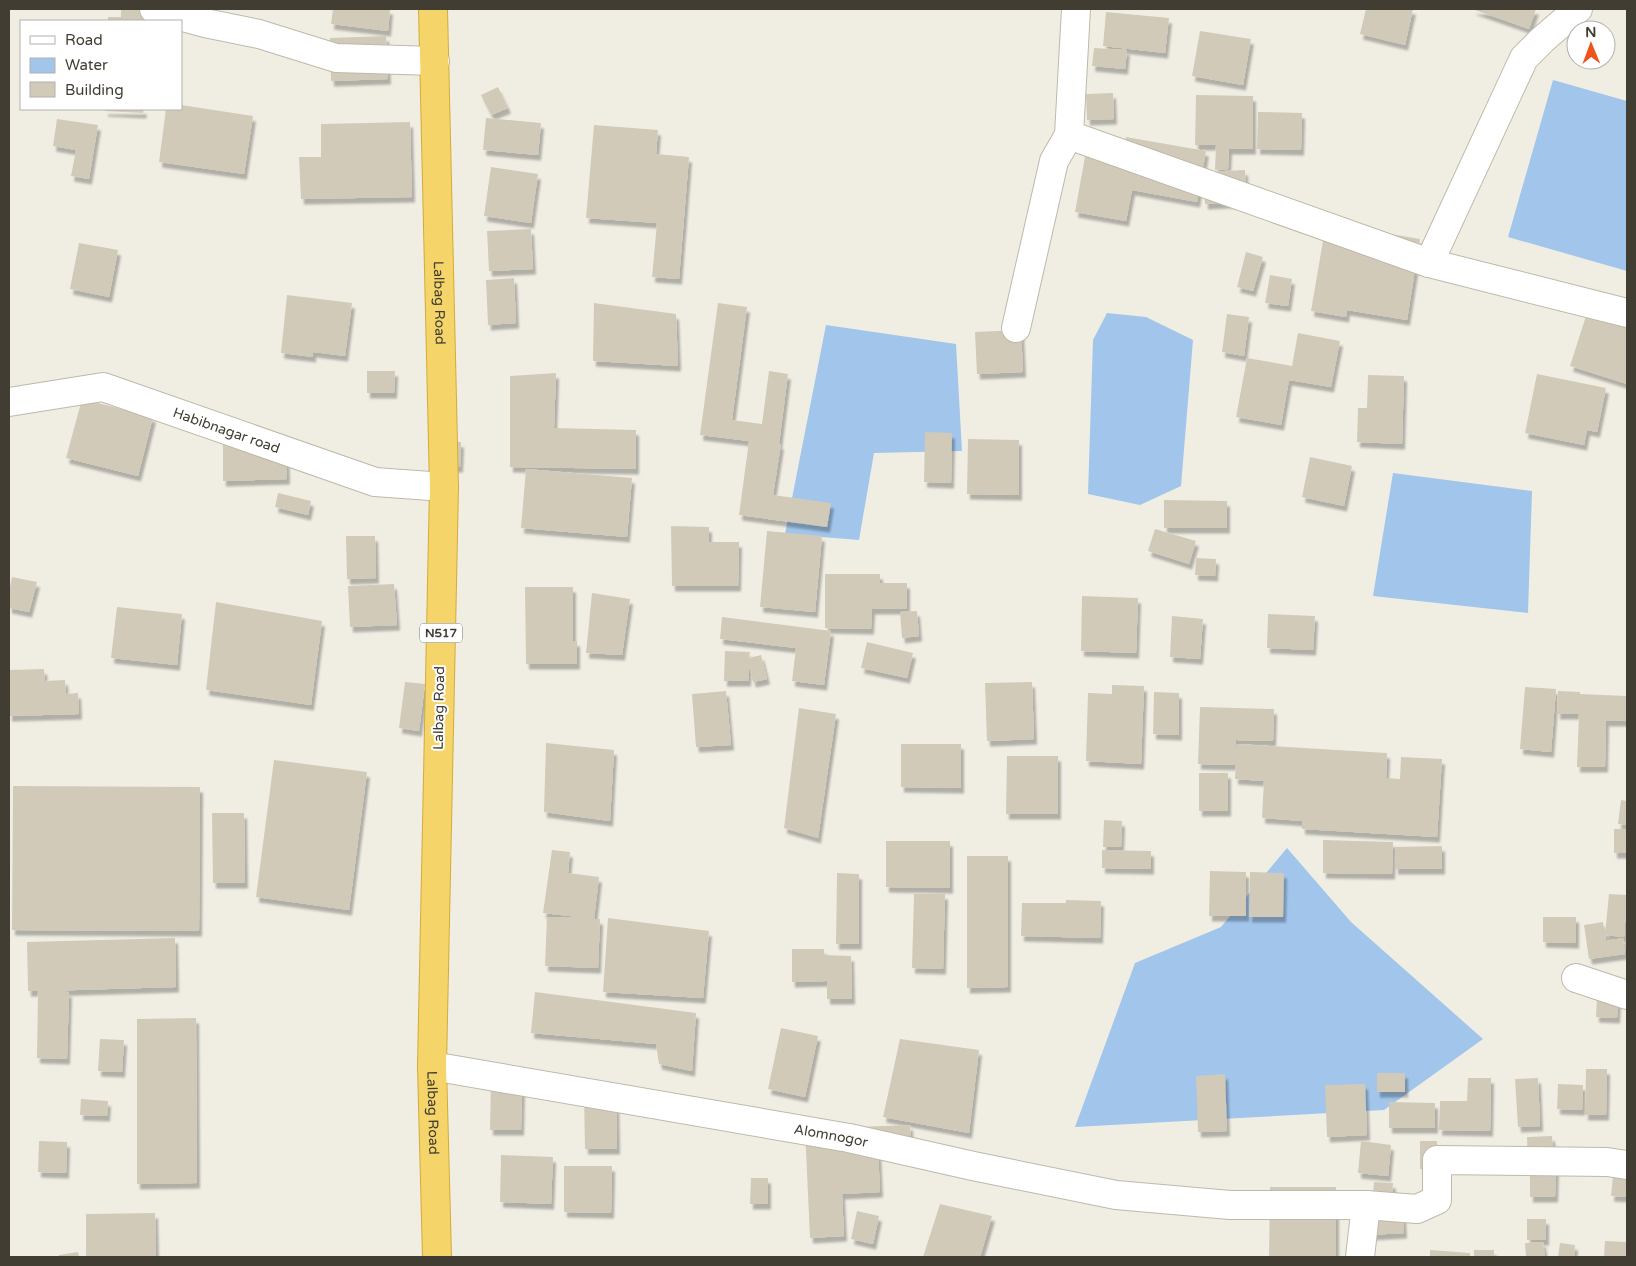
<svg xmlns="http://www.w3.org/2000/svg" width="1636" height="1266" viewBox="0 0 1636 1266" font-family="'Varela Round',sans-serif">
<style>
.water{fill:#a1c5eb}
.building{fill:#d1cab9;filter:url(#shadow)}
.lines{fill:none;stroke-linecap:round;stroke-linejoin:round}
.minor-casing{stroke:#beb9a9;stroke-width:30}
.highway-casing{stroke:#d3ab3a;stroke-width:30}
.minor{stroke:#fff;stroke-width:28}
.highway{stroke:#f5d569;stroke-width:28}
.labels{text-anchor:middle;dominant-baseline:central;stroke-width:4;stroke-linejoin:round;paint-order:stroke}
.shield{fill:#fff;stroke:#7a7770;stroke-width:1}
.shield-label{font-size:12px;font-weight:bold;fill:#413d33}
.street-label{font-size:14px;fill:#413d33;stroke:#fff}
</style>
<defs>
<filter id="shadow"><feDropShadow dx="3" dy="5.5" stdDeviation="1" flood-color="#0004"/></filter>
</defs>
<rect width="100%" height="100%" fill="#f0eee3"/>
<path class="water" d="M1553 80 1627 101V271L1508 237Z
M1107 313 1146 317 1193 340 1181 486 1140 505 1088 494 1093 340Z
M826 325 956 344 962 451 874 453 859 540 785 534Z
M1393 473 1532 491 1528 613 1373 596Z
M1287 848 1351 922 1483 1039 1384 1110 1075 1127 1135 963 1221 927Z"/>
<path class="building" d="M121 9H164L165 21H108V17H121Z
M333 9H390L388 31 331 24Z
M1366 9H1413L1405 45 1360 34Z
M1472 9H1536L1529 29Z
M1106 12 1169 18 1165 53 1103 46Z
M1200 31 1251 39 1243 85 1192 76Z
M386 36 388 79 331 81 330 38Z
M1094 48 1127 50 1125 69 1092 66Z
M498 87 508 108 491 115 481 95Z
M1113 93 1114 119 1087 120 1086 94Z
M1196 95 1253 96V149H1229L1228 169 1215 170 1216 145H1195Z
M181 105 253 116 244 174 159 162 166 109H181Z
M105 109H144L143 113 105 111Z
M1258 112 1302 113 1301 150 1257 149Z
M486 118 541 123 538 155 483 150Z
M57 119 98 125 89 179 71 176 76 150 53 146Z
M410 122 412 197 301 199 299 157H321V124Z
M594 125 658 130 656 154 689 157 679 279 652 277 657 223 586 218Z
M1126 137 1206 151 1197 202 1132 190 1126 221 1075 212 1086 151 1122 158Z
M491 167 538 174 531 223 484 216Z
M1245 170 1246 202 1205 204 1204 172Z
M1326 223 1420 239 1407 320 1347 310 1346 317 1311 311Z
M531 229 533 269 489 271 487 231Z
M79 243 118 250 109 297 70 289Z
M1246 252 1263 257 1253 291 1237 287Z
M1270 275 1292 279 1288 306 1265 303Z
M514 278 516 323 488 325 486 280Z
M287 295 352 303 345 356 313 352V357L281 353Z
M1592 297 1627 308V384L1570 366Z
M594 303 676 314 678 366 593 361Z
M718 303 747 307 732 420 762 424 769 371 788 374 779 444H781L773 495 831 503 827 527 739 515 749 441 700 435Z
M1227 314 1249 317 1244 356 1222 352Z
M1021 330 1023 372 977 374 975 332Z
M1298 333 1340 341 1331 387 1289 380 1281 425 1236 417 1247 358 1292 366Z
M367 371H395L394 393H367Z
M556 373 554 428 636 430V469L510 467V376Z
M1537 374 1606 388 1597 432 1587 430 1584 445 1525 433Z
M1368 375 1404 376 1402 444 1357 442 1358 408H1367Z
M82 399 153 417 138 476 66 458Z
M925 432 952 433 951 483 924 482Z
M968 439 1019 440V495L967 494Z
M286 442 287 479 223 481V443Z
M450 442H461L460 467H449Z
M1310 457 1352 466 1344 506 1302 497Z
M526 469 632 478 627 537 521 528Z
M278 493 311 501 308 515 275 507Z
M1164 500 1227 501V528H1164Z
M671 526 709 527V542H739L738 586H672Z
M1155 529 1196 541 1189 564 1148 551Z
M767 531 822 536 815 612 760 607Z
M346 536H375L376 578 347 579Z
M1196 558 1216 559 1215 576 1195 575Z
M825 574H880V583H907V609H872L871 629 825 628Z
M12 577 37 582 29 612 9 608V592Z
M394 584 397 625 350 627 348 586Z
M525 587H573V641H577V664H526Z
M592 593 630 599 622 655 586 653Z
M1082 596 1138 598 1136 653 1081 651Z
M216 602 322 621 311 705 206 690Z
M117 607 182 614 177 665 111 658Z
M917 611 919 636 902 638 900 612Z
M1268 614 1315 616 1313 650 1267 648Z
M1172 616 1203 619 1200 659 1170 657Z
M722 617 831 631 824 685 792 681 796 648 720 639Z
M867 642 913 653 907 678 861 668Z
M725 651 750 652 749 658 761 655 767 679 753 682 749 666 748 681H724Z
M44 669 45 681 65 680 66 694 78 693 79 714 9 716V670Z
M405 682 425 684 419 731 399 728Z
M1032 682 1034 739 987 741 985 683Z
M1112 685 1144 686 1141 764 1086 761 1088 693 1112 694Z
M1525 687 1556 689 1551 752 1520 749Z
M726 691 731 745 696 747 692 694Z
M1558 691 1580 692V694L1627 696V721H1606L1605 767H1577L1579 714H1557Z
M1154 692 1179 693V735L1153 734Z
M1200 707 1274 709 1273 741 1236 740 1235 765 1198 764Z
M799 708 836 714 818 838 784 828Z
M546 743 614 750 610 821 544 812Z
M901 744H961V788L901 787Z
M1237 744 1387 753 1386 778 1400 779 1401 757 1442 759 1437 837 1302 829V821L1262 818 1264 781 1235 779Z
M1007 756H1058V814H1006Z
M274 760 367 772 349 910 256 897Z
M1199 773H1228V811H1199Z
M13 786 200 787 199 931 12 930Z
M1621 800 1627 801V825L1618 824Z
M212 813H244L245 883H213Z
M1104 820 1122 821 1121 847H1103Z
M1614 829H1627V853H1614Z
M1323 840 1393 842 1392 874 1323 873Z
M886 841H950V888L886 887Z
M1442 846V869H1395V847Z
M552 850 570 852 568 873 599 877 594 919H600L598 968 545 966 547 917 588 918 543 913Z
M1102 850 1151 851V869L1102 868Z
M967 856H1008V987L967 988Z
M1210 871 1246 872V916H1209Z
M1250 872 1284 873 1283 917H1249Z
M837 873 859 874V944H836Z
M914 894H945L943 969 912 968Z
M1609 894 1627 895 1624 937 1605 935Z
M1066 900 1101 901 1100 938 1021 936 1022 903H1066Z
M1543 917H1576V943L1543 942Z
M608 918 709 931 703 998 603 992Z
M1603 922 1606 941 1623 938 1625 954 1589 959 1584 925Z
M175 938 176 987 43 991 69 992 67 1059 37 1058 38 991H28L27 942Z
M792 949H824V955L851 956 852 999H827V981L792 982Z
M535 992 696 1013 692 1071 659 1064 656 1044 531 1033Z
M1597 996H1618L1617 1018 1596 1017Z
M196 1018 197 1183 137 1184V1019Z
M781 1028 818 1036 805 1097 768 1089Z
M100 1039 124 1040 122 1072 98 1071Z
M900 1039 979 1050 969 1133 883 1117Z
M1586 1069H1607L1606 1115H1585Z
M1377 1073H1405V1092H1377Z
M1225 1074 1227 1131 1198 1132 1196 1076Z
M1468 1078H1491L1490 1131 1439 1130 1440 1101H1467Z
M1538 1078 1540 1126 1518 1127 1515 1079Z
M491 1080 522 1081 521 1130H490Z
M1365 1084 1367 1135 1327 1137 1325 1085Z
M1558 1084 1583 1085 1582 1110 1557 1109Z
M584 1094H616L617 1149H585Z
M81 1099 108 1101 107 1116 80 1115Z
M1389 1102 1435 1103V1128H1389Z
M910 1125 911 1149 878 1150 880 1192 842 1194 844 1236 810 1238 805 1129Z
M1552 1136 1554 1162 1528 1163 1527 1137Z
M39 1141 67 1142 66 1173 38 1172Z
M1361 1141 1391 1145 1388 1176 1358 1173Z
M1420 1141H1437L1438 1169H1420Z
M501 1155 553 1157 551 1204 500 1202Z
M1615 1155 1627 1156V1197L1611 1196Z
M1530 1165H1556L1555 1197H1530Z
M564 1166H612L611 1213 564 1212Z
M751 1178H768V1204H750Z
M1374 1182 1393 1183 1391 1206 1372 1205Z
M1270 1187H1336V1257H1269Z
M940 1204 992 1216 980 1257H923Z
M857 1211 879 1216 873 1244 851 1239Z
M155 1213 156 1257H86V1214Z
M1403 1215 1404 1233 1369 1235 1368 1216Z
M1527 1219H1546V1240H1527Z
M1605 1241 1627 1242V1257H1604Z
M1543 1242 1545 1257H1526L1525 1243Z
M1560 1243 1575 1245 1574 1257H1558Z
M1430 1250 1470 1253V1257H1430Z
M1474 1250H1494V1257H1474Z
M78 1252 79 1257H59V1255Z"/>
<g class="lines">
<defs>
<g id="minor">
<path d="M154 9 205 23 259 34 336 58 435 61"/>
<path d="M1069 135 1429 263 1627 313"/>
<path d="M1429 263 1524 58 1542 40 1578 9"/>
<path d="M1016 328 1054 161 1069 135 1076 9"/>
<path id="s1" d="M9 402 103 387 375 482 444 487"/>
<path d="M1576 978 1627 995"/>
<path id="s2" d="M432 1066 849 1138 973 1166 1116 1195 1230 1205H1366L1417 1209 1437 1200V1160L1607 1162 1627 1165"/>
<path d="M1360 1257 1366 1205"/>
</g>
<g id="highway">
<path id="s3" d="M433 9 444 487 432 1066 437 1257"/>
</g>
</defs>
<use href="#minor" class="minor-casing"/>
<use href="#highway" class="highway-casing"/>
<use href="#minor" class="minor"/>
<use href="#highway" class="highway"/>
</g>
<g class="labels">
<rect class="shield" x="420" y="623.5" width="42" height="19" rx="4"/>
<g class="shield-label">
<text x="441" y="633">N517</text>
</g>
<g class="street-label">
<text stroke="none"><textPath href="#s3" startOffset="294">Lalbag Road</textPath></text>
<text stroke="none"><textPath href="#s1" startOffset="226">Habibnagar road</textPath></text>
<text transform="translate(439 708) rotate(-89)">Lalbag Road</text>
<text stroke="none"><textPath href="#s3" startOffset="1104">Lalbag Road</textPath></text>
<text stroke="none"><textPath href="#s2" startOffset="405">Alomnogor</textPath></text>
</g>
</g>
<rect width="1636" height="1266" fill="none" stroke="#413d33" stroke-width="20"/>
<rect x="20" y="20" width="162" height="90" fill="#ffffff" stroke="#b3b1ad"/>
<rect x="30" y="36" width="25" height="8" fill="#ffffff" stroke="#b3b1ad"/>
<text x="65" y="45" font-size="15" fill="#413d33">Road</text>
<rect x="30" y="58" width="25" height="15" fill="#a1c5eb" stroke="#b3b1ad"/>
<text x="65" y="70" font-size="15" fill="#413d33">Water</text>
<rect x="30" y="82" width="25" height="15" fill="#d1cab9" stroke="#b3b1ad"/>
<text x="65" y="95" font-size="15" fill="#413d33">Building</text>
<g transform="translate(1591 45) rotate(359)"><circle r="24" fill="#ffffff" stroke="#b3b1ad"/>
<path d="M0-4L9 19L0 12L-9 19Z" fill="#ed531d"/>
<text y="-8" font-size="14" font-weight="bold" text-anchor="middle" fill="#413d33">N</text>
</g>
</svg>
